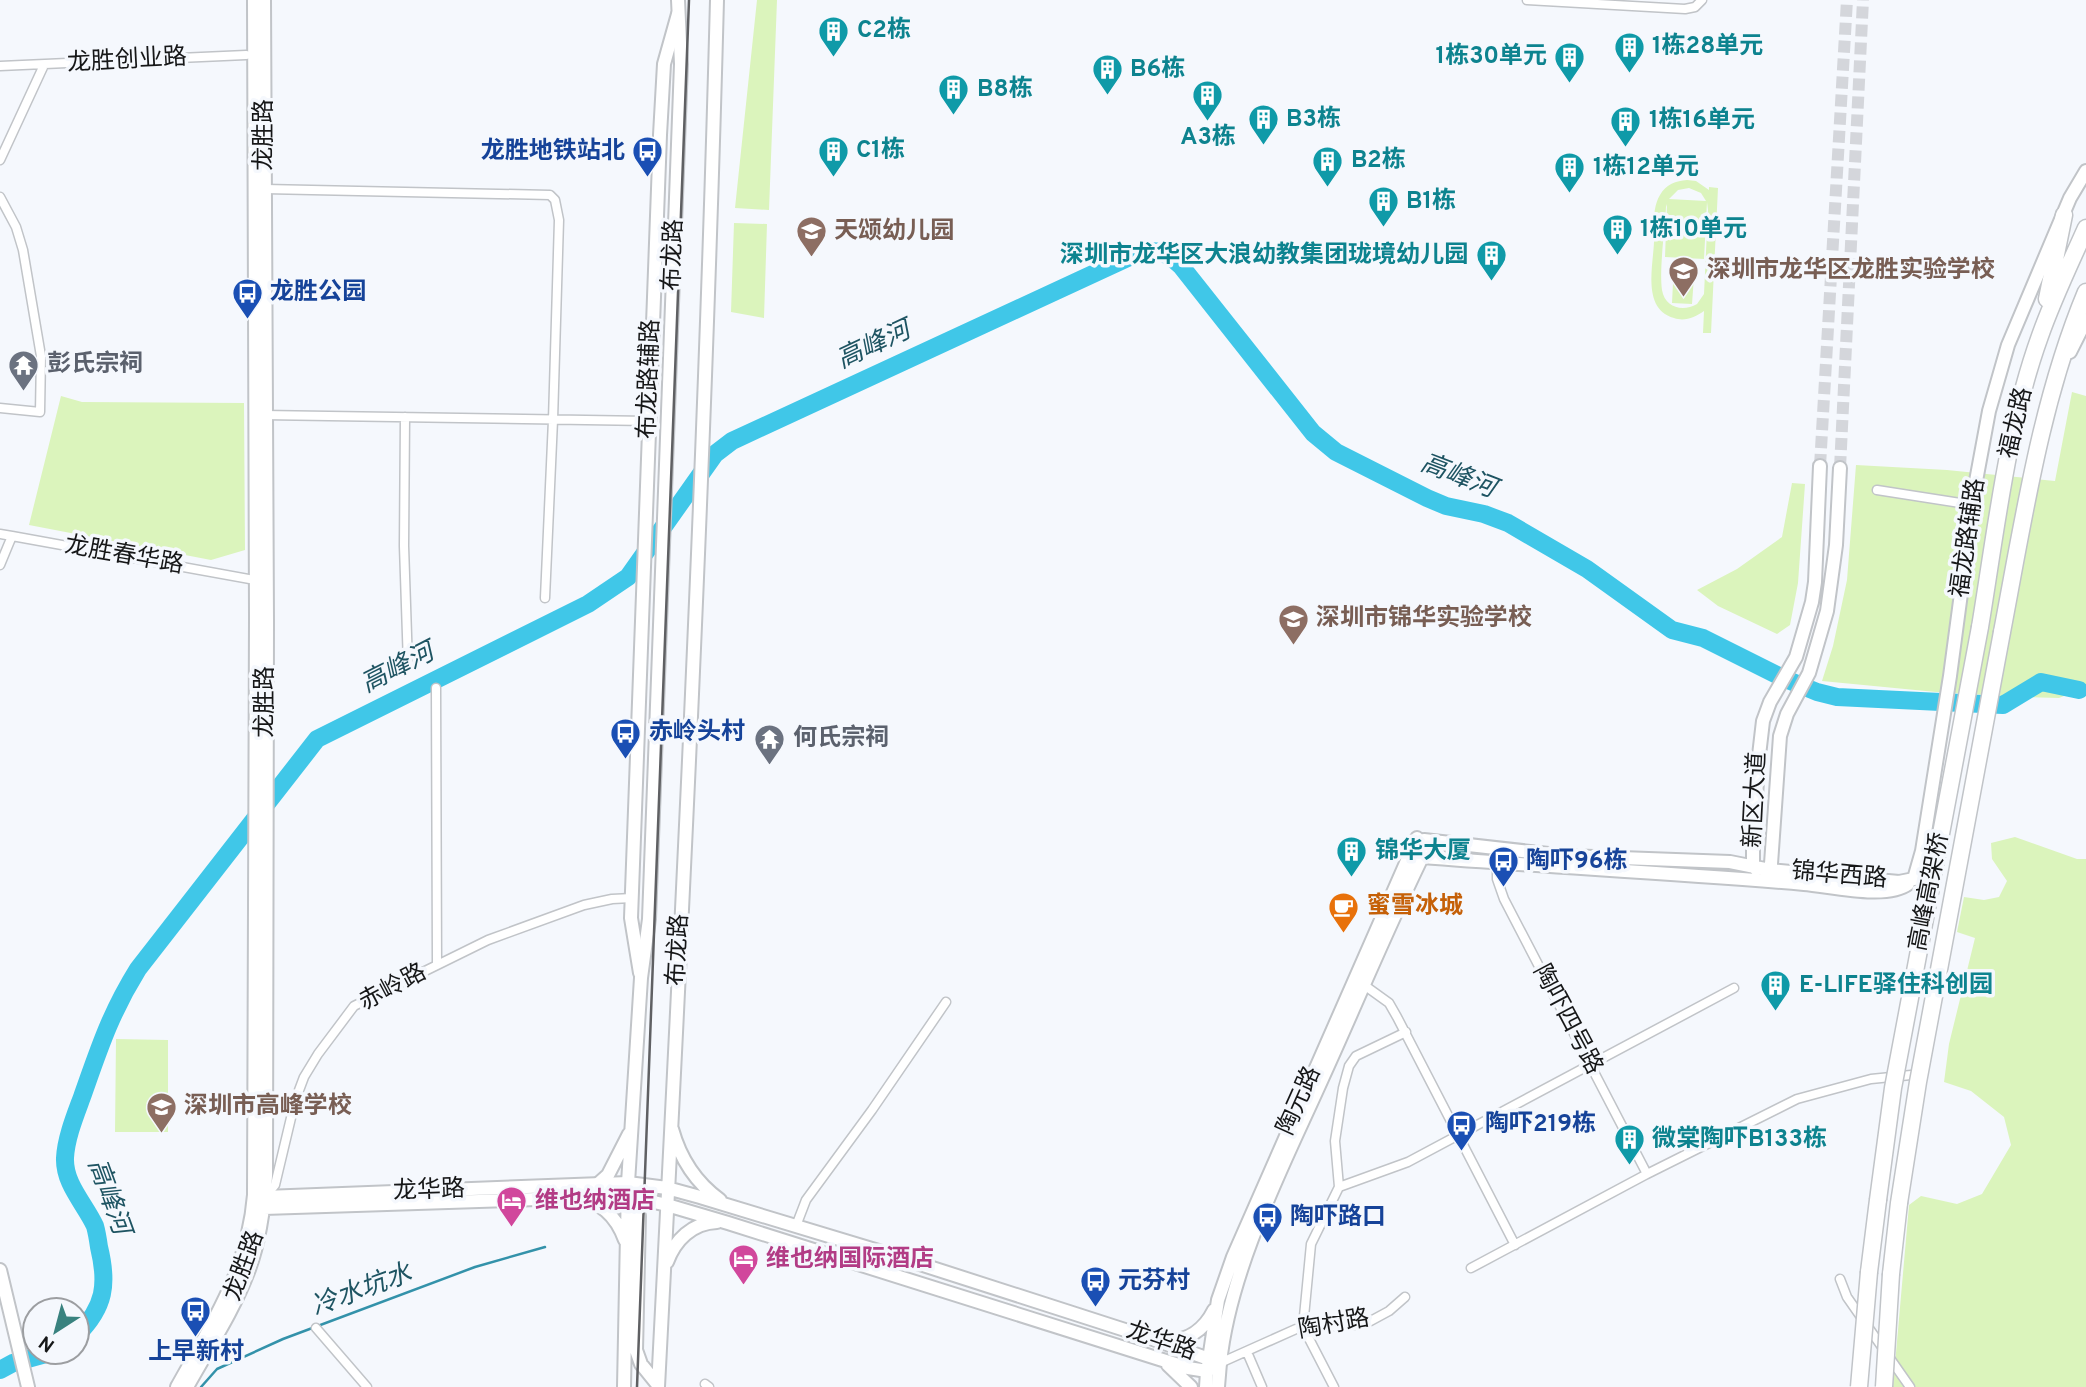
<svg xmlns="http://www.w3.org/2000/svg" width="2086" height="1387" viewBox="0 0 2086 1387" font-family="Overpass,'Noto Sans SC',sans-serif">
<style>
.green{fill:#dbf4bc;fill-rule:evenodd}
.lines{fill:none;stroke-linecap:round;stroke-linejoin:round}
.stream{stroke:#3392aa;stroke-width:2.5}
.river{stroke:#40c7e8;stroke-width:18}
.primary-tunnel{stroke:#d4d6db;stroke-width:12;stroke-dasharray:12 6;stroke-linecap:butt}
.street-casing{stroke:#c1c4c8;stroke-width:11}
.secondary-casing{stroke:#c1c4c8;stroke-width:16}
.primary-casing{stroke:#c1c4c8;stroke-width:16}
.highway-casing{stroke:#c1c4c8;stroke-width:19}
.street{stroke:#fff;stroke-width:8}
.secondary{stroke:#fff;stroke-width:12}
.primary{stroke:#fff;stroke-width:12}
.highway{stroke:#fff;stroke-width:16}
.rail{stroke:#5f6063;stroke-width:2.5}
.highway-bridge-casing{stroke:#c1c4c8;stroke-width:19;stroke-linecap:butt}
.highway-bridge{stroke:#fff;stroke-width:16}
.labels{text-anchor:middle;dominant-baseline:central;stroke-width:7;stroke-linejoin:round;paint-order:stroke}
.culture-label{font-size:24px;font-weight:bold;fill:#0d838f;stroke:#f5f8fd;text-anchor:start}
.street-label{font-size:24px;fill:#161718;stroke:#f5f8fd}
.transit-label{font-size:24px;font-weight:bold;fill:#164399;stroke:#f5f8fd;text-anchor:start}
.education-label{font-size:24px;font-weight:bold;fill:#785e54;stroke:#f5f8fd;text-anchor:start}
.worship-label{font-size:24px;font-weight:bold;fill:#5b616d;stroke:#f5f8fd;text-anchor:start}
.food-label{font-size:24px;font-weight:bold;fill:#c56008;stroke:#f5f8fd;text-anchor:start}
.hotel-label{font-size:24px;font-weight:bold;fill:#b23c85;stroke:#f5f8fd;text-anchor:start}
.water-label{font-size:26px;font-style:italic;fill:#1e5462;stroke:#f5f8fd}
</style>
<rect width="100%" height="100%" fill="#f5f8fd"/>
<path class="green" d="M757 0H777L769 210 735 208Z
M1687 180 1696 181 1709 190V187L1718 188 1711 333H1703L1704 311C1695 317 1685 322 1674 318 1642 309 1653 267 1654 242 1654 227 1652 208 1660 195 1666 184 1676 181 1687 180ZM1689 188 1701 193 1706 201 1669 199 1678 190ZM1707 202 1708 210 1704 294 1697 304C1683 312 1665 308 1662 290 1659 269 1665 230 1666 207L1667 204 1665 257 1704 259Z
M734 223 767 224 764 318 731 312Z
M1674 262 1695 263 1692 304 1672 303Z
M2072 392 2086 396V687L2059 698 2020 697 1936 692 1822 681 1833 646 1847 580 1856 465 1947 470 2055 481Z
M61 396 82 402 244 403 245 550 211 560 29 525Z
M1792 483 1805 484 1798 583 1790 625 1777 634 1718 606 1697 590 1737 569 1782 537Z
M2015 837 2077 859H2086V1387H1893L1909 1205 1921 1196 1957 1204 1982 1194 2011 1145 2004 1117 1971 1091 1944 1082 1949 1044 1975 938 1957 932 1964 897 1984 900 1999 897 2007 881 1992 859 1991 843Z
M116 1039 168 1040V1132H115Z"/>
<g class="lines">
<path class="stream" d="M201 1387 217 1369 283 1339 475 1267 545 1247"/>
<path class="river" d="M77 1335C105 1307 108 1284 99 1247 98 1240 97 1233 95 1226 85 1204 64 1184 65 1158 66 1138 75 1116 82 1097 99 1049 110 1014 138 969L317 739 588 604 628 577 715 454 732 441 1136 254C1156 248 1165 251 1181 266L1313 433 1336 452 1427 498 1446 506 1484 514 1508 523 1587 569 1672 630 1703 638 1783 678 1817 692 1837 697 2003 705 2041 682 2079 690
M0 1370 13 1363 53 1352"/>
<path class="primary-tunnel" d="M1820 466 1847 0
M1840 468 1863 0"/>
<defs>
<path id="street" d="M1527 0 1685 9 1695 7 1702 0
M0 66 246 55
M0 160 44 65
M265 189 550 195 555 200 559 220 553 420 545 598
M0 197 16 227 23 250 41 356 40 412 0 408
M263 415 648 421
M405 417 404 546 408 665
M1877 490 1973 505
M0 534 12 536
M0 565 12 536 260 581
M436 688 437 964
M1497 863V879L1504 899 1647 1174
M1364 985 1389 1003 1397 1017 1515 1245
M1339 1187 1408 1162 1734 988
M265 1197 275 1185 295 1101 304 1077 318 1054 354 1006 488 940 584 905 612 899 632 898
M796 1226 806 1200 872 1110 946 1002
M1471 1268 1647 1174 1797 1099 1871 1079 1921 1074
M1840 1279 1847 1297 1910 1387
M316 1328 367 1387
M1247 1352 1262 1387
M1220 1363 1296 1329 1365 1324 1389 1311 1405 1297
M705 1384 709 1387
M1334 1387 1303 1327 1311 1244 1339 1187 1335 1141 1343 1088 1349 1066 1356 1056 1406 1032"/>
<path id="secondary" d="M640 973 631 918 660 135 664 64 678 14
M258 1200 265 1197 628 1183
M257 1205 264 1208 628 1196
M0 1270 28 1387
M177 1387C212 1324 248 1270 254 1195L256 618 254 0
M187 1387C208 1349 233 1312 248 1272 260 1241 264 1209 266 1176L267 620 264 0
M1206 1387 1207 1371
M1218 1387 1220 1363"/>
<path id="primary" d="M2070 352 2086 320
M1424 840 1567 856 1730 862 1770 870 1899 882 1914 879
M1422 857C1549 867 1677 873 1804 884 1830 886 1887 900 1908 884
M1756 869 1753 866V848L1758 764 1763 721 1770 702 1796 657 1812 602 1815 582 1820 466
M1770 878 1780 736 1787 714 1809 673 1827 611 1836 545 1840 468
M1914 879 1922 851 1950 676 1976 481 1989 411 2008 345 2070 198 2086 171
M672 1129C680 1158 695 1182 720 1200
M628 1183 667 1188 700 1197 895 1256 1153 1339 1220 1363
M598 1184 608 1175 629 1134
M632 1194 639 1216 636 1350 641 1364 658 1385
M628 1196 667 1205 728 1223 1188 1368 1207 1371 1220 1363
M574 1197C600 1201 616 1215 625 1240
M667 1262C675 1240 692 1223 717 1222
M1165 1340C1187 1342 1204 1330 1214 1310
M1220 1363C1230 1268 1283 1166 1322 1079 1358 1000 1391 919 1430 841
M1168 1365 1191 1387
M1208 1366 1218 1300 1233 1257 1417 838
M624 1387 628 1183 641 978 649 919 681 64 678 0
M658 1387C682 925 705 463 717 0"/>
<path id="highway" d="M2047 299 2064 215
M1980 627C1996 531 2007 427 2040 336 2053 299 2070 264 2086 228
M2002 632C2024 517 2041 400 2086 292
M1869 1272 1878 1200
M1891 1274 1899 1203"/>
</defs>
<use href="#street" class="street-casing"/>
<use href="#secondary" class="secondary-casing"/>
<use href="#primary" class="primary-casing"/>
<use href="#highway" class="highway-casing"/>
<use href="#street" class="street"/>
<use href="#secondary" class="secondary"/>
<use href="#primary" class="primary"/>
<use href="#highway" class="highway"/>
<path class="rail" d="M637 1387 689 0"/>
<defs>
<path id="highway-bridge" d="M1878 1200 1893 1088 1980 627
M1899 1203 1918 1082 2002 632
M1859 1387 1869 1272
M1884 1387 1891 1274"/>
</defs>
<use href="#highway-bridge" class="highway-bridge-casing"/>
<use href="#highway-bridge" class="highway-bridge"/>
</g>
<defs>
<symbol id="building-pin" viewBox="-11 -11 22 30"><path d="M0 17L-7.5 6A9.5 9.5 0 1 1 7.5 6Z" fill="#0f9aa8" stroke="#f5f8fd"/><path d="M-4-6H4V6H1V3H-1V6H-4ZM-2.5-4.3h1.7v1.8h-1.7ZM.8-4.3h1.7v1.8H.8ZM-2.5-1h1.7V.8h-1.7ZM.8-1h1.7V.8H.8Z" fill="#fff"/></symbol>
<symbol id="bus-pin" viewBox="-11 -11 22 30"><path d="M0 17L-7.5 6A9.5 9.5 0 1 1 7.5 6Z" fill="#1a4fb4" stroke="#f5f8fd"/><path d="M-5-6H5V4H4V6H2V4H-2V6H-4V4H-5ZM-3.5-4V0h7V-4ZM-3.5 1.2v1.5H-2V1.2ZM2 1.2v1.5H3.5V1.2Z" fill="#fff"/></symbol>
<symbol id="school-pin" viewBox="-11 -11 22 30"><path d="M0 17L-7.5 6A9.5 9.5 0 1 1 7.5 6Z" fill="#8d6e63" stroke="#f5f8fd"/><path d="M0-5L7-2L0 1L-7-2ZM-4 1L0 2.5L4 1V4Q0 6-4 4Z" fill="#fff"/></symbol>
<symbol id="temple-pin" viewBox="-11 -11 22 30"><path d="M0 17L-7.5 6A9.5 9.5 0 1 1 7.5 6Z" fill="#6b7280" stroke="#f5f8fd"/><path d="M0-6L5-2H3V0L6.5 2.5H4V6H1.5V3h-3V6H-4V2.5H-6.5L-3 0V-2H-5Z" fill="#fff"/></symbol>
<symbol id="cafe-pin" viewBox="-11 -11 22 30"><path d="M0 17L-7.5 6A9.5 9.5 0 1 1 7.5 6Z" fill="#e8710a" stroke="#f5f8fd"/><path d="M-5.5-4.5H6V0H3Q3 3.5 0 3.5H-2.5Q-5.5 3.5-5.5 0ZM3-3.2v2h1.7v-2ZM-6 4.5H4V6H-6Z" fill="#fff"/></symbol>
<symbol id="hotel-pin" viewBox="-11 -11 22 30"><path d="M0 17L-7.5 6A9.5 9.5 0 1 1 7.5 6Z" fill="#d1479c" stroke="#f5f8fd"/><path d="M-6-4.5h1.5V1H6V5H4.5V3h-9V5H-6ZM-4 0a1.8 1.8 0 1 1 3.6 0ZM.5 0V-2.5h3Q6-2.5 6 0Z" fill="#fff"/></symbol>
</defs>
<g fill-rule="evenodd">
<use href="#building-pin" x="816" y="14" width="35" height="47"/>
<use href="#building-pin" x="1612" y="30" width="35" height="47"/>
<use href="#building-pin" x="1552" y="40" width="35" height="47"/>
<use href="#building-pin" x="1090" y="52" width="35" height="47"/>
<use href="#building-pin" x="936" y="72" width="35" height="47"/>
<use href="#building-pin" x="1190" y="78" width="35" height="47"/>
<use href="#building-pin" x="1246" y="102" width="35" height="47"/>
<use href="#building-pin" x="1608" y="104" width="35" height="47"/>
<use href="#building-pin" x="816" y="134" width="35" height="47"/>
<use href="#bus-pin" x="630" y="134" width="35" height="47"/>
<use href="#building-pin" x="1310" y="144" width="35" height="47"/>
<use href="#building-pin" x="1552" y="150" width="35" height="47"/>
<use href="#building-pin" x="1366" y="184" width="35" height="47"/>
<use href="#building-pin" x="1600" y="212" width="35" height="47"/>
<use href="#school-pin" x="794" y="214" width="35" height="47"/>
<use href="#building-pin" x="1474" y="238" width="35" height="47"/>
<use href="#school-pin" x="1666" y="254" width="35" height="47"/>
<use href="#bus-pin" x="230" y="276" width="35" height="47"/>
<use href="#temple-pin" x="6" y="348" width="35" height="47"/>
<use href="#school-pin" x="1276" y="602" width="35" height="47"/>
<use href="#bus-pin" x="608" y="716" width="35" height="47"/>
<use href="#temple-pin" x="752" y="722" width="35" height="47"/>
<use href="#building-pin" x="1334" y="834" width="35" height="47"/>
<use href="#bus-pin" x="1486" y="844" width="35" height="47"/>
<use href="#cafe-pin" x="1326" y="890" width="35" height="47"/>
<use href="#building-pin" x="1758" y="968" width="35" height="47"/>
<use href="#school-pin" x="144" y="1090" width="35" height="47"/>
<use href="#bus-pin" x="1444" y="1108" width="35" height="47"/>
<use href="#building-pin" x="1612" y="1122" width="35" height="47"/>
<use href="#hotel-pin" x="494" y="1184" width="35" height="47"/>
<use href="#bus-pin" x="1250" y="1200" width="35" height="47"/>
<use href="#hotel-pin" x="726" y="1242" width="35" height="47"/>
<use href="#bus-pin" x="1078" y="1264" width="35" height="47"/>
<use href="#bus-pin" x="178" y="1294" width="35" height="47"/>
</g>
<g class="labels">
<g class="culture-label">
<text x="857" y="31">C2栋</text>
<text x="1652" y="47">1栋28单元</text>
<text x="1547" y="57" text-anchor="end">1栋30单元</text>
<text x="1130" y="70">B6栋</text>
<text x="977" y="90">B8栋</text>
<text x="1286" y="120">B3栋</text>
<text x="1649" y="121">1栋16单元</text>
<text x="1208" y="138" text-anchor="middle">A3栋</text>
<text x="856" y="151">C1栋</text>
<text x="1351" y="161">B2栋</text>
<text x="1593" y="168">1栋12单元</text>
<text x="1406" y="202">B1栋</text>
<text x="1640" y="230">1栋10单元</text>
<text x="1468" y="256" text-anchor="end">深圳市龙华区大浪幼教集团珑境幼儿园</text>
<text x="1375" y="852">锦华大厦</text>
<text x="1799" y="986">E-LIFE驿住科创园</text>
<text x="1652" y="1140">微棠陶吓B133栋</text>
</g>
<g class="street-label">
<text transform="translate(127 61) rotate(-3)">龙胜创业路</text>
<text transform="translate(265 135) rotate(-90)">龙胜路</text>
<text transform="translate(674 255) rotate(-88)">布龙路</text>
<text transform="translate(650 379) rotate(-88)">布龙路辅路</text>
<text transform="translate(2017 423) rotate(-77)">福龙路</text>
<text transform="translate(1969 538) rotate(-82)">福龙路辅路</text>
<text transform="translate(124 556) rotate(10)">龙胜春华路</text>
<text transform="translate(266 702) rotate(-90)">龙胜路</text>
<text transform="translate(1756 800) rotate(-87)">新区大道</text>
<text transform="translate(1839 876) rotate(5)">锦华西路</text>
<text transform="translate(1930 892) rotate(-79)">高峰高架桥</text>
<text transform="translate(679 950) rotate(-87)">布龙路</text>
<text transform="translate(393 988) rotate(-28)">赤岭路</text>
<text transform="translate(1567 1020) rotate(62)">陶吓四号路</text>
<text transform="translate(1300 1101) rotate(-66)">陶元路</text>
<text transform="translate(429 1191) rotate(-2)">龙华路</text>
<text transform="translate(245 1266) rotate(-70)">龙胜路</text>
<text transform="translate(1334 1325) rotate(-10)">陶村路</text>
<text transform="translate(1161 1342) rotate(19)">龙华路</text>
</g>
<g class="transit-label">
<text x="625" y="152" text-anchor="end">龙胜地铁站北</text>
<text x="270" y="293">龙胜公园</text>
<text x="649" y="733">赤岭头村</text>
<text x="1526" y="862">陶吓96栋</text>
<text x="1485" y="1125">陶吓219栋</text>
<text x="1290" y="1218">陶吓路口</text>
<text x="1118" y="1282">元芬村</text>
<text x="196" y="1353" text-anchor="middle">上早新村</text>
</g>
<g class="education-label">
<text x="834" y="232">天颂幼儿园</text>
<text x="1707" y="271">深圳市龙华区龙胜实验学校</text>
<text x="1316" y="619">深圳市锦华实验学校</text>
<text x="184" y="1107">深圳市高峰学校</text>
</g>
<g class="worship-label">
<text x="47" y="365">彭氏宗祠</text>
<text x="793" y="739">何氏宗祠</text>
</g>
<g class="food-label">
<text x="1367" y="907">蜜雪冰城</text>
</g>
<g class="hotel-label">
<text x="535" y="1202">维也纳酒店</text>
<text x="766" y="1260">维也纳国际酒店</text>
</g>
<g class="water-label">
<text transform="translate(874 346) rotate(-25)">高峰河</text>
<text transform="translate(1458 477) rotate(21)">高峰河</text>
<text transform="translate(398 669) rotate(-27)">高峰河</text>
<text transform="translate(108 1197) rotate(70)">高峰河</text>
<text transform="translate(362 1291) rotate(-20)">冷水坑水</text>
</g>
</g>
<g transform="translate(56 1331) rotate(216)"><circle r="33" fill="#f5f8fd" stroke="#9c9ea1" stroke-width="2"/>
<path d="M0-5L12 26L0 18L-12 26Z" fill="#39827f"/>
<text y="-10" font-size="19" font-weight="bold" text-anchor="middle" fill="#161718">N</text>
</g>
</svg>
